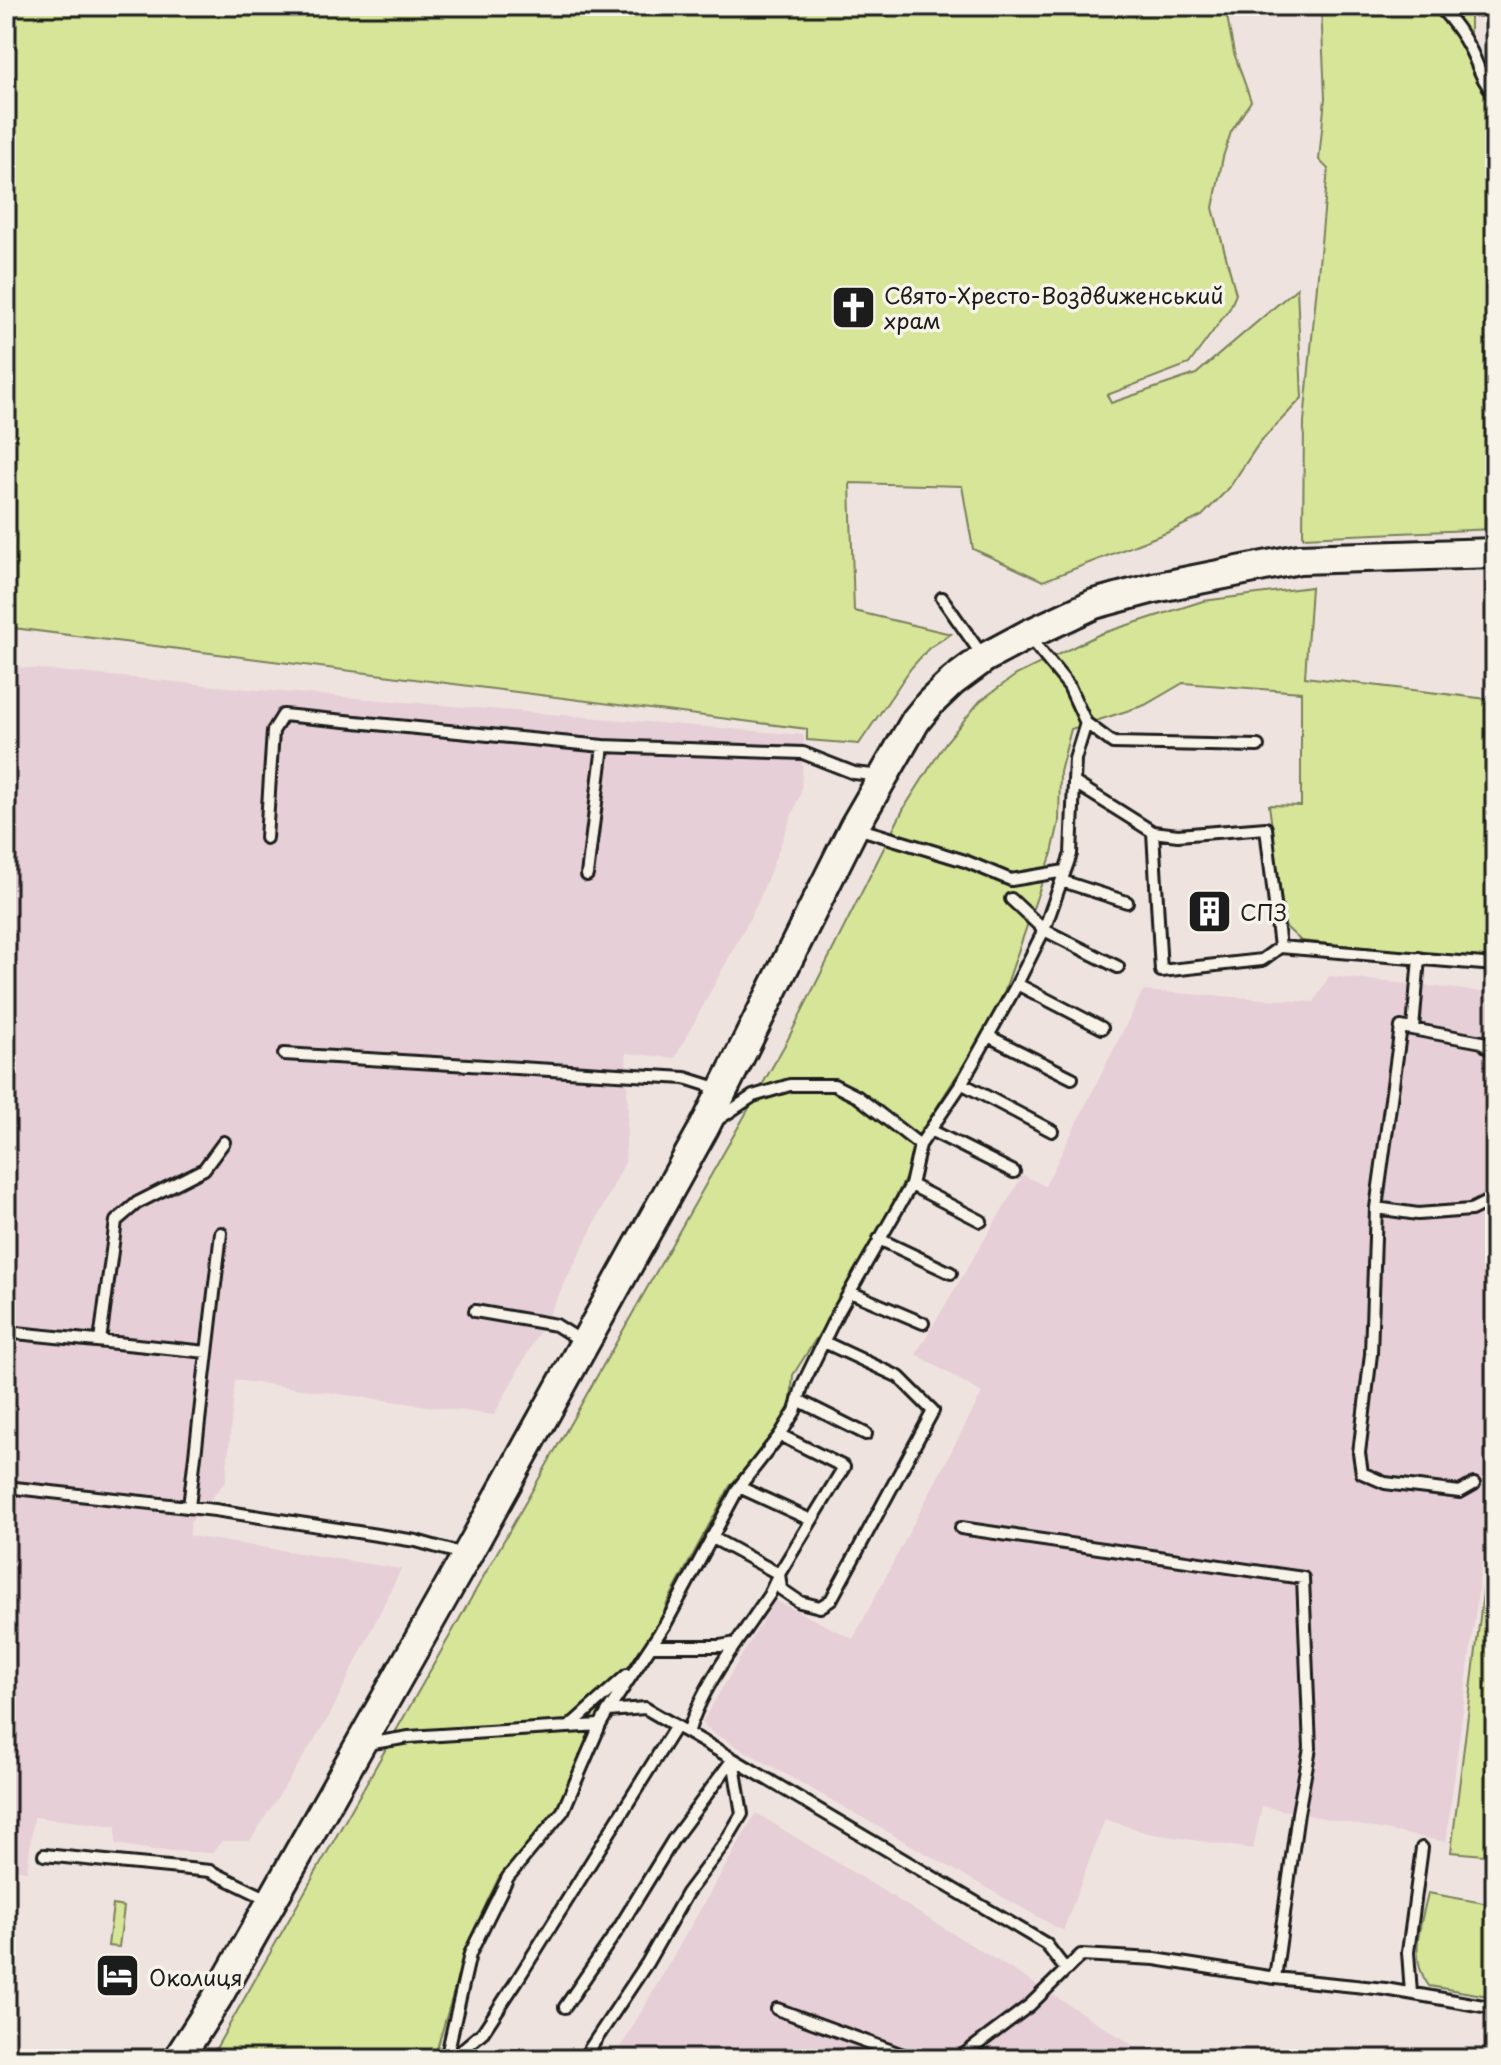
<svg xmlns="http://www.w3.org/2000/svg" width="1501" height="2065" viewBox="0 0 1501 2065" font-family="'Playpen Sans',sans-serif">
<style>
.built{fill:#e6cfd6}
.green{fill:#d6e598;stroke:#79805a;stroke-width:2}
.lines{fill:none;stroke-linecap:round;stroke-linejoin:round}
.lane-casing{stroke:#1c1c1c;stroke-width:16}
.secondary-casing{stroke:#1c1c1c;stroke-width:34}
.lane{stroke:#f7f3e8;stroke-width:10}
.secondary{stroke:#f7f3e8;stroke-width:28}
.labels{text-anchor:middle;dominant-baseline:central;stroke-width:7;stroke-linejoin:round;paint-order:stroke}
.poi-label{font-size:22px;fill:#1c1c1c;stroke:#f7f3e8;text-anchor:start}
</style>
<rect width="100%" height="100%" fill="#efe3e0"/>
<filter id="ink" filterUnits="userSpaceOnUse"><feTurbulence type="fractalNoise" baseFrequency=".0125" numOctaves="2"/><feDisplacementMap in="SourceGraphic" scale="16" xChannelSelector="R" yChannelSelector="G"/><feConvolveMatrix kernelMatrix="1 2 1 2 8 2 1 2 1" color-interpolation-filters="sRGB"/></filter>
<g filter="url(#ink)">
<path class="built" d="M6 666 260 690 804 735 801 792 757 905 675 1058 626 1053 628 1109 625 1162 558 1297 494 1415 235 1380 226 1481 190 1523V1536L401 1569 330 1715 250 1841H222L212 1853 153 1850 116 1844V1826L34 1817 27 1871 6 1868Z
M1329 976 1485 992 1495 1005V1459L1446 1842 1262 1806 1253 1849 1147 1833 1105 1819 1063 1931 711 1732 702 1722 775 1600 853 1639 982 1393 916 1354 1023 1175 1045 1186 1143 991 1314 1002Z
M756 1813 1066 2003 1155 2059H614Z"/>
<path class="green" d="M6 6H1225L1234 53 1251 101 1231 132 1223 157 1213 208 1236 294 1230 308 1189 364 1107 395 1111 403 1196 374 1297 288 1302 398 1260 442 1229 488 1202 516 1171 531 1043 581 973 549 962 486 850 483 854 611 951 634 929 648 911 668 859 744 807 740V729L6 627Z
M1321 6H1470V62L1480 84 1495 103V529L1303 537 1304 422 1328 169 1319 160 1325 98Z
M1311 587 1305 677 1495 700V960L1301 941 1285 926 1269 805 1301 806V692L1183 683 1145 705 1071 729 1060 772 1059 822 1052 853 998 1010 937 1107 904 1181 853 1280 793 1375 791 1403 786 1420 730 1486 666 1605 663 1618 559 1810 499 1877 469 1940 434 2059H210L787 1041 904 808 946 742 980 701 1016 675 1100 634 1203 601Z
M1495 1496V1856L1451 1852Z
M1428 1893 1495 1905V1997L1429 1986C1408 1959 1421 1923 1428 1893Z
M113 1905 124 1907 119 1947 108 1946Z"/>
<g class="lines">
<defs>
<path id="lane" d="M1439 6C1451 19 1462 33 1470 49 1479 66 1481 80 1495 95
M942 598 982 655
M1086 723 1113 743 1258 746
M1075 783 1153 832 1161 971 1262 960 1280 947 1495 965
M857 828 965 861 1011 880 1065 871
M1153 832 1178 835 1266 828 1280 947
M266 838 273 731 283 715 603 746 803 753 854 773 882 776
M587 875 603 746
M1062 881 1127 902
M1011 899 1044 930 1118 967
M1017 984 1102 1028
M1413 1029 1419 958
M988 1036 1072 1078
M284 1054 685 1078 723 1090
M961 1083 1052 1131
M714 1122 753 1096 790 1085H834L858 1097 920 1145
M930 1130 1014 1172
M911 1185 981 1221
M1376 1208 1418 1214 1471 1210 1495 1198
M879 1239 951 1273
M850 1292 923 1323
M475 1311 556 1325 583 1342
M6 1332 207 1352
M100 1341 116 1221 137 1203 204 1169 224 1142
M798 1400 866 1434
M1474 1484 1460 1492 1385 1483 1362 1473 1359 1453 1371 1354 1376 1208 1401 1027 1482 1042 1495 1054
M6 1487 215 1510 416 1541 466 1555
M739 1487 811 1520
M189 1507 221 1233
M961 1528 1303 1578 1310 1748 1298 1813 1275 1978
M711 1537 779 1574 844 1467 780 1435
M779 1574 781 1589 800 1602 820 1607 831 1600 933 1411 899 1377 824 1342
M652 1646H720L736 1643 769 1595 779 1574
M608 1711 666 1623 739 1487 780 1435 795 1411 803 1384 836 1316 911 1185 920 1145 960 1086 1015 988 1044 930 1071 854 1075 759 1086 723 1069 686 1028 636
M569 1727 627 1675
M688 1733C698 1700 716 1671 736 1643
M367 1744 409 1737 600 1725
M44 1855 210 1871 270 1900
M1411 1993 1408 1952 1422 1848
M565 2007 619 1928 673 1840 733 1759 1046 1944 1066 1970
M777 2009 914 2059
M446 2059 470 1954 508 1877 563 1811 600 1725 608 1711 645 1708 733 1759 742 1814 726 1841 687 1893 647 1963 583 2059
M451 2059 483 2032 516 1982 676 1726
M958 2059 1030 2005 1081 1955 1155 1959 1275 1978 1385 1989 1495 2008"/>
<path id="secondary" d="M178 2059 217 1998 467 1555 705 1126 854 827 916 720 930 703 953 681 984 658 1027 635 1094 604 1154 588 1299 559 1495 553"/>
</defs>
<use href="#lane" class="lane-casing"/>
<use href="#secondary" class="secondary-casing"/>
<use href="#lane" class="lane"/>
<use href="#secondary" class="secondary"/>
</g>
</g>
<defs>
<symbol id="church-square" viewBox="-11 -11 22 22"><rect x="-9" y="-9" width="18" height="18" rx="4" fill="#1c1c1c" stroke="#f7f3e8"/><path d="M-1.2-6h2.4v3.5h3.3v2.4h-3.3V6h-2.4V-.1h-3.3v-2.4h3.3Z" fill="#fff"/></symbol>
<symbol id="building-square" viewBox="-11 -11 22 22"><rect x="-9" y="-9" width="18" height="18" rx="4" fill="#1c1c1c" stroke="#f7f3e8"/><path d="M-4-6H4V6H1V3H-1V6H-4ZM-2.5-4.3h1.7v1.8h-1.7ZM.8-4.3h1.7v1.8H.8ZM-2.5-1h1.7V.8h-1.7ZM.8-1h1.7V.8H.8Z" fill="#fff"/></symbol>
<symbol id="hotel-square" viewBox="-11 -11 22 22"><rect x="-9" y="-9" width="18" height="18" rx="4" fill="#1c1c1c" stroke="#f7f3e8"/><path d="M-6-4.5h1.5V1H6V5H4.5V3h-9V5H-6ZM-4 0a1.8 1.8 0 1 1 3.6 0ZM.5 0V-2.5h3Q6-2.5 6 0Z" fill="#fff"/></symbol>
</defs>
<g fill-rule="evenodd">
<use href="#church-square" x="828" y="282" width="51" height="51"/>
<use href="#building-square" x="1184" y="886" width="51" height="51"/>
<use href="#hotel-square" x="92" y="1950" width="51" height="51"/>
</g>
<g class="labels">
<g class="poi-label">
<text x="884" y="294">Свято-Хресто-Воздвиженський<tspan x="884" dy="25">храм</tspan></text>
<text x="1240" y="911">СПЗ</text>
<text x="149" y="1976">Околиця</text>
</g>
</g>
<rect width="1501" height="2065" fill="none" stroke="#f7f3e8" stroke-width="32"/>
<rect x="16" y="16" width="1469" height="2033" fill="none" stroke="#1c1c1c" stroke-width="3" filter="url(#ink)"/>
</svg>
